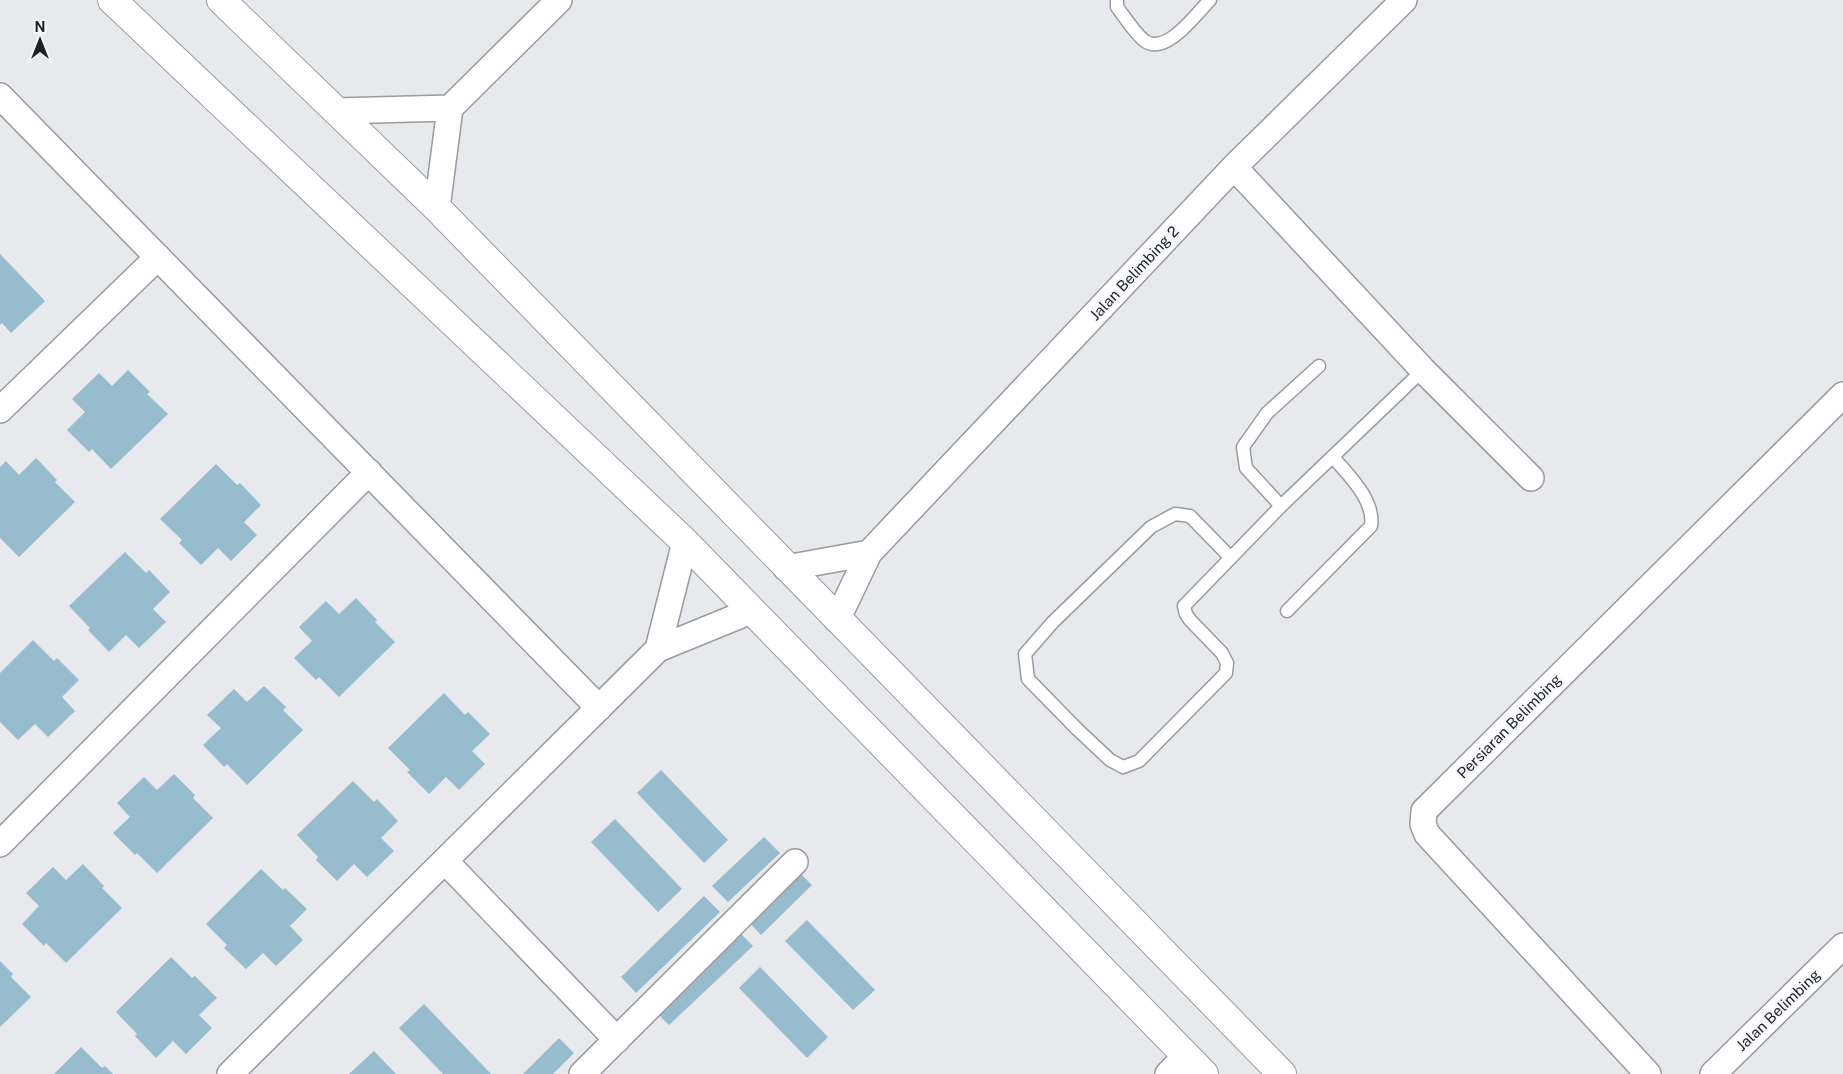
<svg xmlns="http://www.w3.org/2000/svg" width="1843" height="1074" viewBox="0 0 1843 1074" font-family="'Public Sans',sans-serif">
<style>
.building{fill:#97bccd}
.lines{fill:none;stroke-linecap:round;stroke-linejoin:round}
.service-casing{stroke:#999b9e;stroke-width:15}
.minor-casing{stroke:#999b9e;stroke-width:28}
.tertiary-casing{stroke:#999b9e;stroke-width:30}
.service{stroke:#fff;stroke-width:12}
.minor{stroke:#fff;stroke-width:25}
.tertiary{stroke:#fff;stroke-width:28}
.labels{text-anchor:middle;dominant-baseline:central;stroke-width:5;stroke-linejoin:round;paint-order:stroke}
.street-label{font-size:15px;fill:#1f2021;stroke:#f5f7fa}
</style>
<rect width="100%" height="100%" fill="#e7e9ec"/>
<path class="building" d="M0 254 45 301 11 333 2 323 0 325Z
M128 370 150 392 147 394 168 414 111 469 92 449 89 452 67 430 85 412 72 399 99 373 112 386Z
M36 458 57 480 55 482 75 502 19 557 0 538V467L6 461 19 475Z
M216 464 237 485 240 483 261 505 244 522 257 535 231 561 218 548 201 565 179 543 182 540 160 519Z
M125 552 146 573 149 570 170 592 153 609 166 622 139 648 126 635 109 652 88 630 90 628 69 606Z
M356 598 377 620 375 622 395 642 339 697 319 677 316 680 294 658 312 641 299 627 326 601 339 614Z
M33 640 54 661 57 658 79 680 62 697 75 711 48 737 35 724 18 740 0 722V673Z
M264 686 286 707 283 710 303 730 247 785 227 764 224 767 203 745 221 728 207 715 234 689 247 702Z
M444 693 465 715 468 712 490 734 472 751 485 764 459 790 446 777 429 794 407 772 410 770 388 748Z
M661 770 728 840 704 863 637 793Z
M174 774 195 795 193 798 213 818 157 873 137 853 135 855 113 833 130 817 117 803 144 777 157 790Z
M353 781 374 802 377 799 398 821 381 838 394 851 367 877 354 864 337 881 316 860 318 857 297 835Z
M615 819 682 889 658 912 591 842Z
M764 837 780 853 728 902 712 886Z
M83 864 104 886 102 888 122 908 66 963 46 943 44 946 22 924 39 906 26 893 53 867 66 880Z
M261 869 283 890 285 888 307 909 290 926 303 940 276 966 263 953 246 969 224 948 227 945 206 924Z
M798 871 812 885 761 935 747 920Z
M704 896 720 912 636 993 621 977Z
M807 920 875 990 853 1010 785 941Z
M739 932 753 946 669 1025 655 1011Z
M171 957 192 978 195 976 217 998 199 1015 212 1028 186 1054 173 1041 156 1058 135 1036 137 1034 116 1012Z
M0 961 13 974 11 977 31 997 0 1027Z
M760 967 828 1037 807 1058 739 988Z
M424 1004 491 1074H443L399 1028Z
M559 1038 574 1053 553 1074H523Z
M81 1047 102 1068 105 1066 113 1074H54Z
M374 1051 396 1074H349Z"/>
<g class="lines">
<defs>
<path id="service" d="M1117 0V7C1124 16 1136 35 1145 41 1166 56 1196 14 1210 0
M1281 506 1246 468 1243 447 1267 413 1319 366
M1231 558 1190 516 1175 514 1151 527 1053 622 1025 654 1028 679 1077 729 1110 760 1123 767 1139 761 1226 673 1227 663 1222 653 1190 620 1186 614 1184 606 1281 506 1423 370
M1287 611 1371 526C1375 500 1349 476 1333 457"/>
<path id="minor" d="M0 96 599 708
M336 111 450 108
M1234 167 1423 370 1531 478
M437 208 450 108 559 0
M0 410 158 257
M786 568 869 553
M837 620 869 553 1234 167 1404 0
M658 649 685 542
M0 844 369 472
M445 861 617 1040
M230 1074 658 649 751 611
M582 1074 795 862
M1168 1074 1186 1056
M1648 1074 1427 834 1423 824 1424 811 1843 395
M1713 1074 1843 946"/>
<path id="tertiary" d="M112 0 685 542 1204 1074
M221 0 437 208 1282 1074"/>
</defs>
<use href="#service" class="service-casing"/>
<use href="#minor" class="minor-casing"/>
<use href="#tertiary" class="tertiary-casing"/>
<use href="#service" class="service"/>
<use href="#minor" class="minor"/>
<use href="#tertiary" class="tertiary"/>
</g>
<g class="labels">
<g class="street-label">
<text transform="translate(1134 273) rotate(-47)">Jalan Belimbing 2</text>
<text transform="translate(1509 726) rotate(-45)">Persiaran Belimbing</text>
<text transform="translate(1778 1010) rotate(-44)">Jalan Belimbing</text>
</g>
</g>
<g transform="translate(40 40)" stroke="#f5f7fa" stroke-width="4" paint-order="stroke">
<path d="M0-4L9 19L0 12L-9 19Z" fill="#1f2021"/>
<text y="-8" font-size="14" font-weight="bold" text-anchor="middle" fill="#1f2021">N</text>
</g>
</svg>
